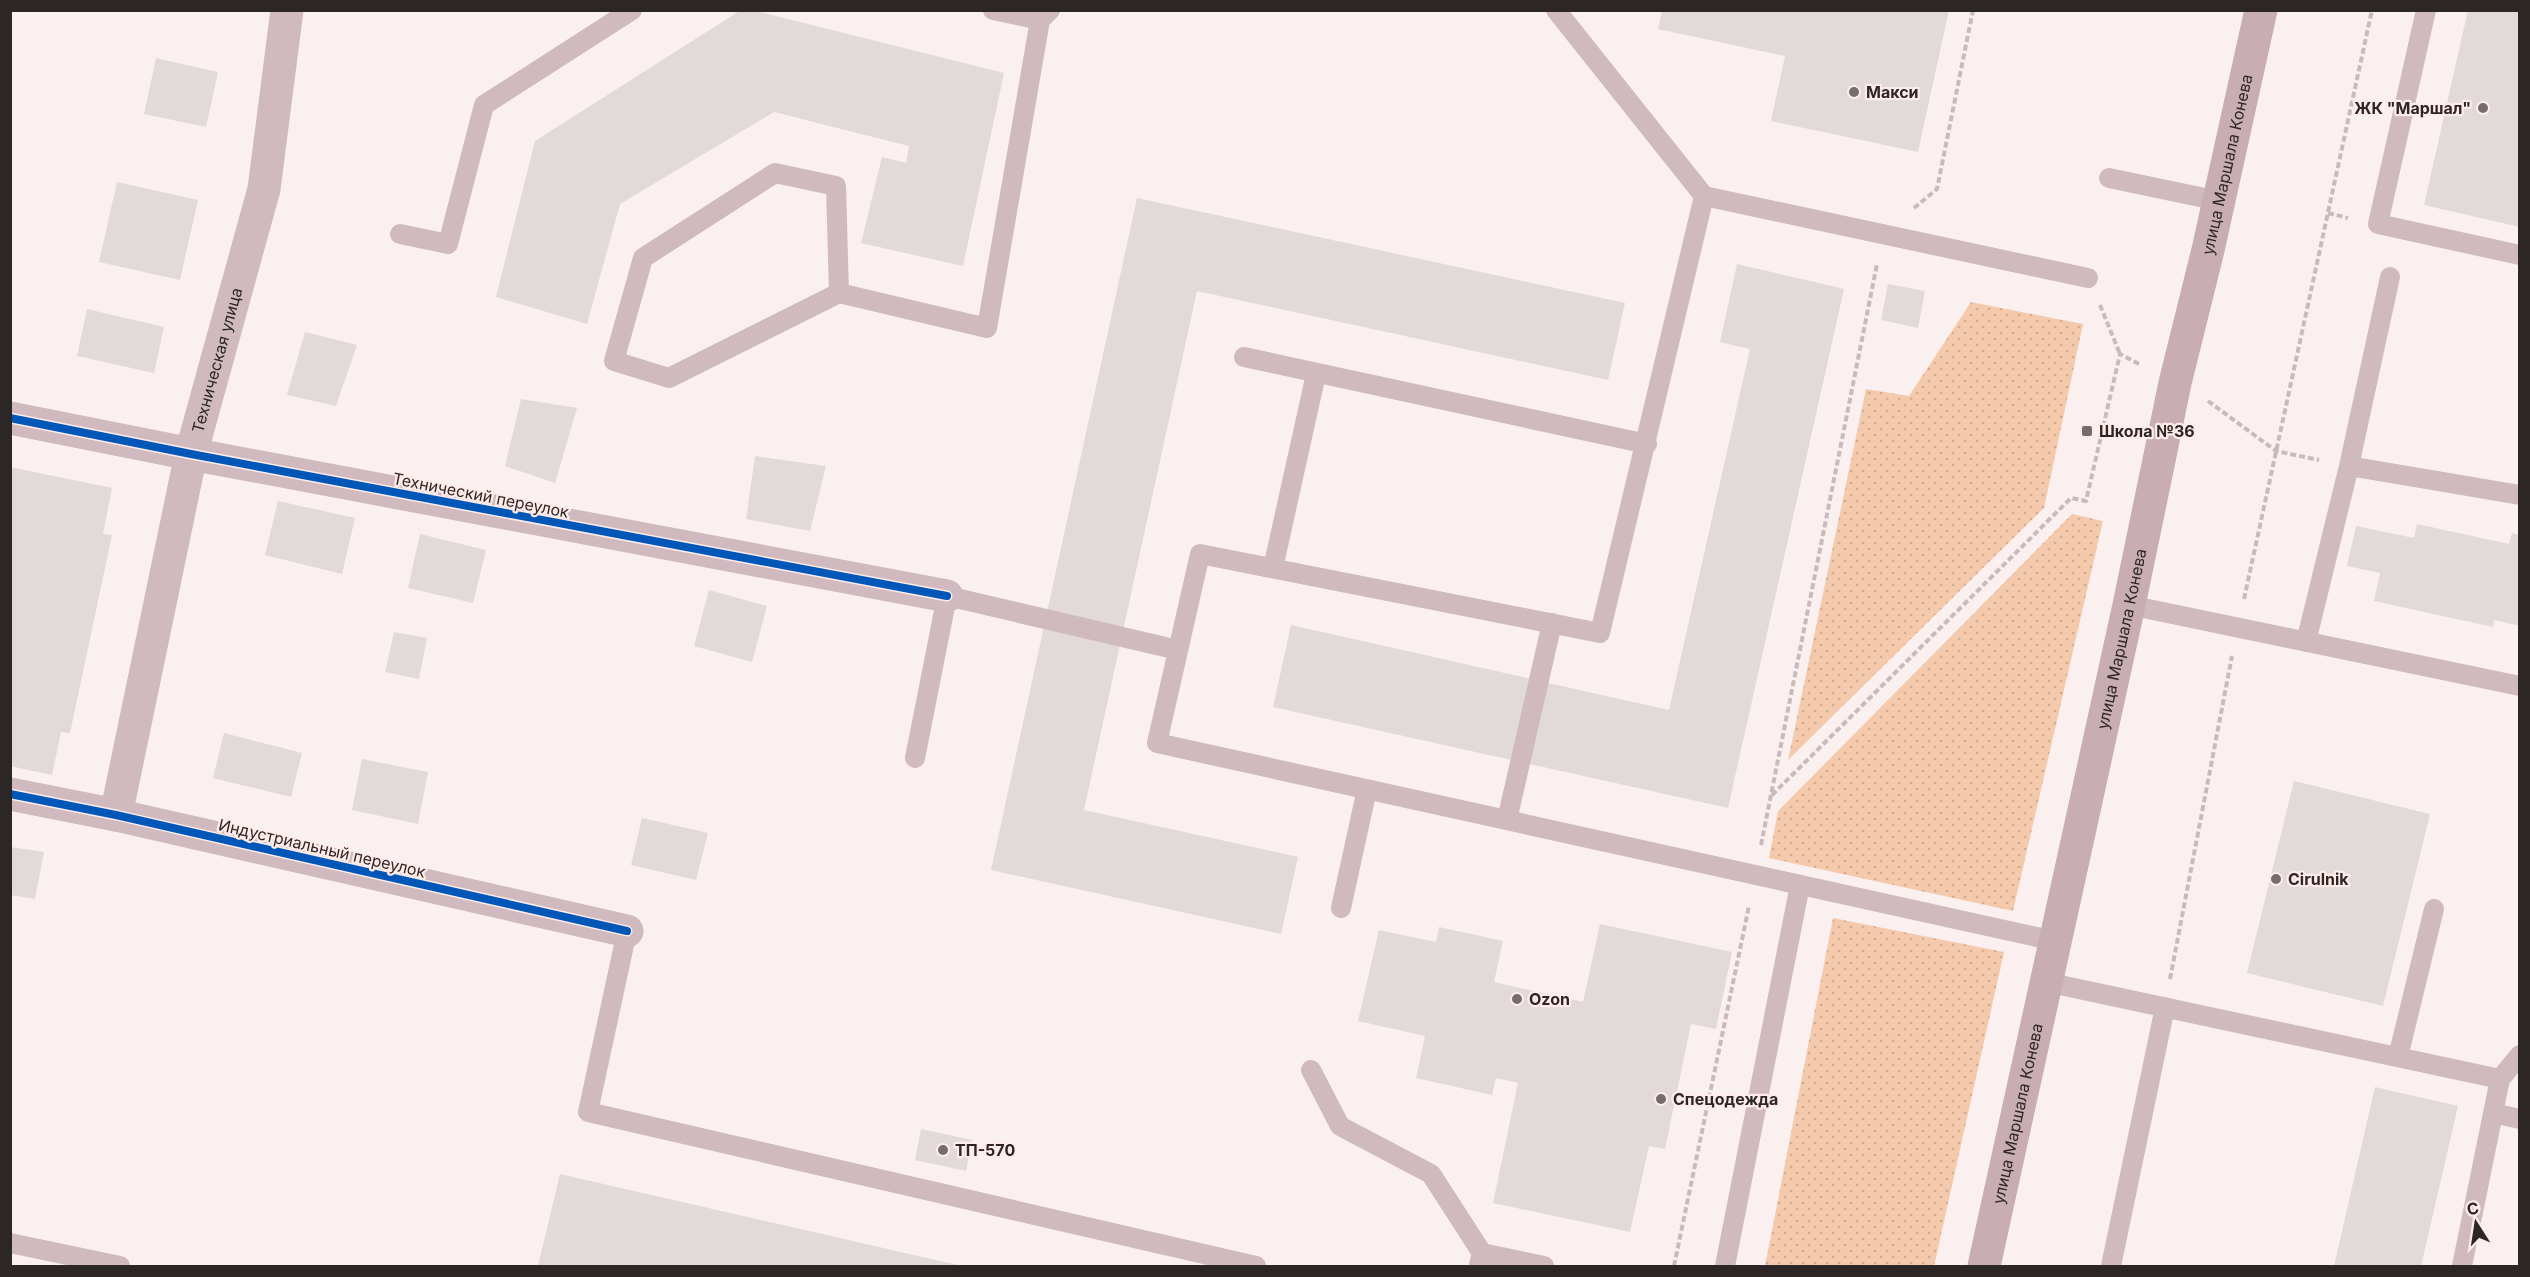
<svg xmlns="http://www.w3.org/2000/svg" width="2530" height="1277" viewBox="0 0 2530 1277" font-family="Inter,sans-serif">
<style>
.grass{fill:url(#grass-dots)}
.building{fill:#e1dad8}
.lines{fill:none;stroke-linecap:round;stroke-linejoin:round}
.path{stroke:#cababd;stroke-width:4;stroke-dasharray:6 3;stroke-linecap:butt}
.service{stroke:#d0babf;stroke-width:20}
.minor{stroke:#d0babf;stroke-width:33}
.secondary{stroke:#c8aeb4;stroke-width:33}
.cycleway-casing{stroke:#feeceb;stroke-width:11}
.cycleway{stroke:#0057b8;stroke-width:8}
.poi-dot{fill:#756d6c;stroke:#feeceb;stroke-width:2}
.labels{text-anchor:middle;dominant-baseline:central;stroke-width:4.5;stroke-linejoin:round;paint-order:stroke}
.poi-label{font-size:16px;font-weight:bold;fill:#2d2626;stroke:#feeceb;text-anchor:start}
.street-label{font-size:16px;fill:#2d2626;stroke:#feeceb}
</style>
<defs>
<pattern id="grass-dots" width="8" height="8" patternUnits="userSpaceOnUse" patternTransform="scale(1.5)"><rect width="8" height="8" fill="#f5caac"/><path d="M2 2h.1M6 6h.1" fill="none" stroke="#d2ad94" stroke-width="1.8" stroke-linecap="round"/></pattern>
</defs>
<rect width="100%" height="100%" fill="#faf0ef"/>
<path class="grass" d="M1971 302 2083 324 2044 508 1788 760 1866 389 1909 396Z
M2072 514 2103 521 2013 911 1769 858 1778 811Z
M1833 918 2004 952 1934 1266H1765Z"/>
<path class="building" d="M741 10H752L1004 73 963 266 861 243 882 157 906 163 909 146 774 112 620 204 587 324 496 297 535 141Z
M1662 10H1949L1918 152 1771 121 1785 56 1658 29Z
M2468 10H2520V227L2424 205Z
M156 58 218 72 206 127 144 114Z
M117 182 198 200 180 280 99 262Z
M1137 198 1625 303 1608 380 1197 291 1084 810 1298 857 1281 934 991 870Z
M1737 264 1844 289 1728 808 1273 707 1291 625 1669 710 1750 349 1720 342Z
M1888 284 1925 291 1918 328 1881 320Z
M87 309 164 327 154 373 77 356Z
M305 332 357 345 336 406 287 395Z
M521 399 577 408 555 483 505 466Z
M755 456 826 466 810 531 746 519Z
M10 467 112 488 103 534 112 535 70 733 61 732 52 775 10 766Z
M278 501 355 518 342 574 265 555Z
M2417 524 2509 544 2512 533 2520 535V626L2494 620 2493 627 2374 601 2380 573 2347 566 2356 526 2414 538Z
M420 534 486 550 473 603 408 588Z
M709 590 767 606 752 662 694 646Z
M394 632 427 638 419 679 385 672Z
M224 733 302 753 291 797 213 778Z
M362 759 428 772 418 824 352 810Z
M2294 781 2430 814 2383 1006 2247 973Z
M642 818 708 833 696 880 631 865Z
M10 847 44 852 35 899 10 895Z
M1600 924 1732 952 1716 1029 1691 1024 1665 1149 1649 1146 1630 1232 1493 1203 1518 1083 1496 1078 1492 1095 1416 1078 1425 1036 1358 1021 1379 930 1436 942 1439 927 1503 941 1494 982 1583 1002Z
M2375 1087 2458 1106 2421 1266H2334Z
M921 1129 972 1140 966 1171 915 1160Z
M560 1174 962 1266H538Z"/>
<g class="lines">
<path class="path" d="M1914 208 1937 189 1973 10
M2328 213 2348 218
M2100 305 2120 354
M2208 401 2276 451 2319 460
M2244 599 2372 10
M1772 795 2071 498 2086 501 2120 354 2141 365
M1761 845 1877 264
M2170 979 2232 656
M1674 1266 1749 906"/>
<path class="service" d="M993 10 1040 20
M1556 10 1704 196 2088 278
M2426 10 2378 224 2520 255
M2109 178 2219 201
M1704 196 1600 633 1200 554 1157 743 2055 941
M400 234 448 244 484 105 632 10
M839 293 836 186 775 173 643 258 614 361 669 378 839 293 987 328 1040 20 1050 10
M1244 357 1647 444
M2349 466 2390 277
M1273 568 1316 374
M2129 605 2520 686
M2306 642 2349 466 2520 495
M915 758 947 596 1178 650
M1507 820 1552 623
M1341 908 1367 789
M627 931 588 1112 1256 1266
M2046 982 2500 1079 2462 1266
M2398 1057 2434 909
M1311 1070 1340 1126 1431 1174 1482 1253
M2500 1079 2520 1055
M2493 1113 2520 1119
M10 1243 120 1266
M1479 1265 1482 1253 1544 1266
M1725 1266 1800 885
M2111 1266 2165 1007"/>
<g class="minor">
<path d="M10 418 191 454 947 596"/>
<path d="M10 794 116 815 627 931"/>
<path id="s1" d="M116 815 191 454 264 189 287 10"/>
</g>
<path class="secondary" id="s2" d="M1984 1266 2129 605 2175 383 2208 250 2261 10"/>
<defs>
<path id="cycleway" d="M10 418 191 454 947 596
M10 794 116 815 627 931"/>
</defs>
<use href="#cycleway" class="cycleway-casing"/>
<use href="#cycleway" class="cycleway"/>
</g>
<g class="poi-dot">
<circle cx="1854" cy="92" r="6"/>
<circle cx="2483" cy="108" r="6"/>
<rect x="2081" y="425" width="12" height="12" rx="3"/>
<circle cx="2276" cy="879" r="6"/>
<circle cx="1517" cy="999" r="6"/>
<circle cx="1661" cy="1099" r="6"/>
<circle cx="943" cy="1150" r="6"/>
</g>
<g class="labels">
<g class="poi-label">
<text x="1866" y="92">Макси</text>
<text x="2471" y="108" text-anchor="end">ЖК "Маршал"</text>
<text x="2099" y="431">Школа №36</text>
<text x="2288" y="879">Cirulnik</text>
<text x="1529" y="999">Ozon</text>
<text x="1673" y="1099">Спецодежда</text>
<text x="955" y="1150">ТП-570</text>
</g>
<g class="street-label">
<text stroke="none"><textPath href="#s2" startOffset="1128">улица Маршала Конева</textPath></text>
<text stroke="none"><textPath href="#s1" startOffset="466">Техническая улица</textPath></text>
<text transform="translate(481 495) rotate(11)">Технический переулок</text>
<text stroke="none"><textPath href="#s2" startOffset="642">улица Маршала Конева</textPath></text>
<text transform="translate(322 848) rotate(13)">Индустриальный переулок</text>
<text stroke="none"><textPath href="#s2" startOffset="156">улица Маршала Конева</textPath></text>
</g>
</g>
<rect width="2530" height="1277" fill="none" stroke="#2d2626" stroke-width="24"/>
<g transform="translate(2476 1223) rotate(348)" stroke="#feeceb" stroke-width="4.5" paint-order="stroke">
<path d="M0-4.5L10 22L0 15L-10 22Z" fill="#2d2626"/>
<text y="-9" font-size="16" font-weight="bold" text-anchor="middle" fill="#2d2626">С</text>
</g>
</svg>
